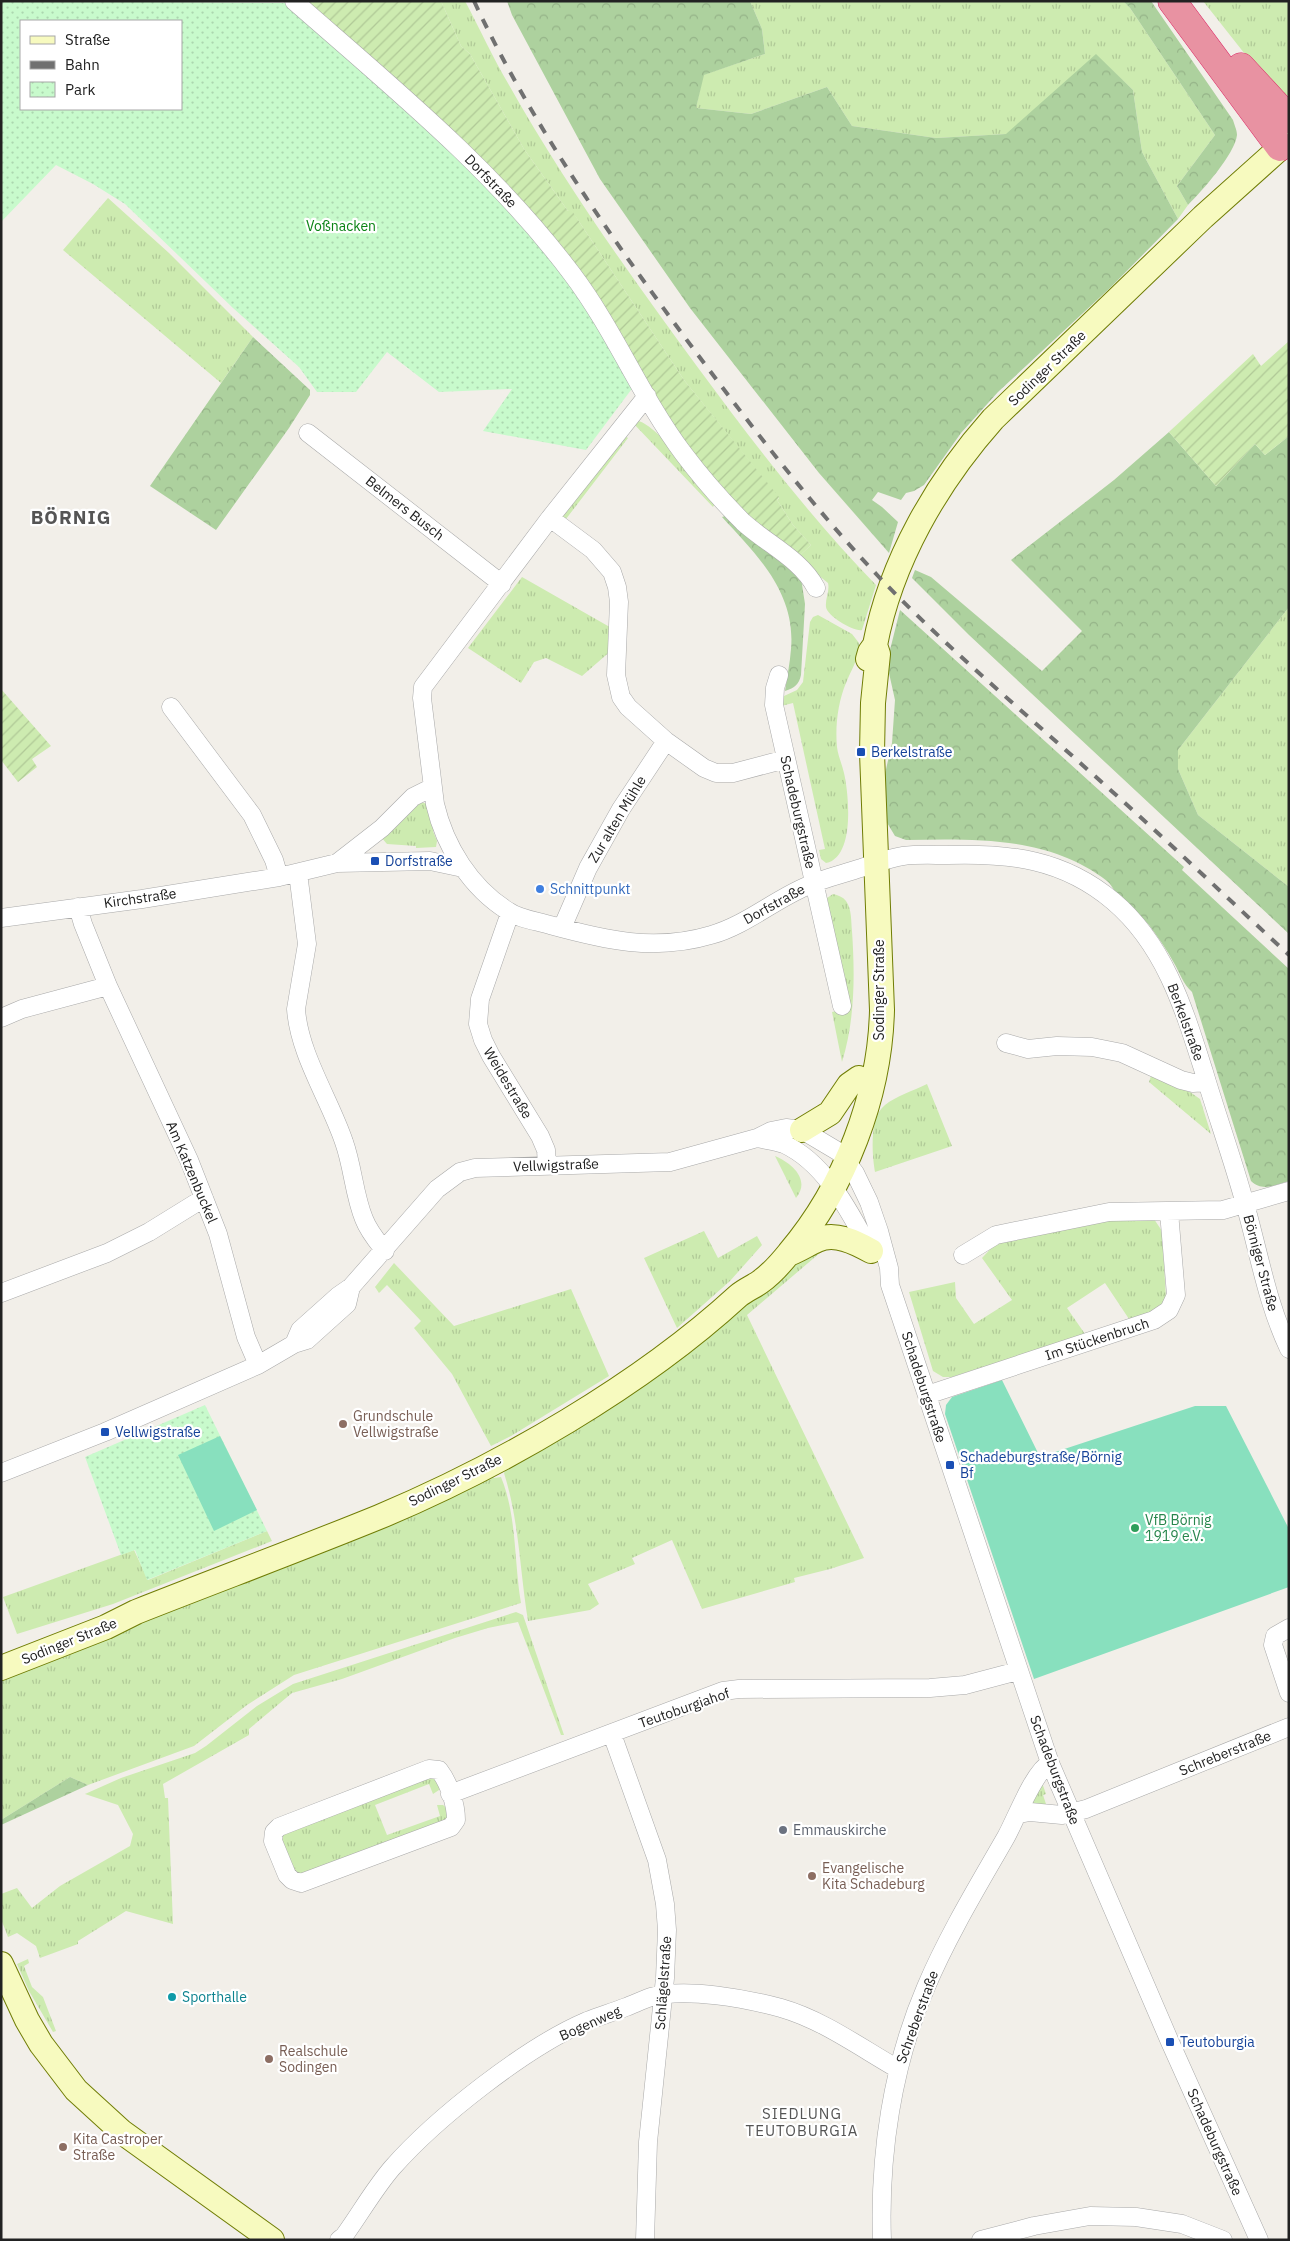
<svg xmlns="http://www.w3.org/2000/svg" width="1290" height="2241" viewBox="0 0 1290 2241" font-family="'IBM Plex Sans',sans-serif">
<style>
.grass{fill:url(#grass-tufts)}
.forest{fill:url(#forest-crowns)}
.park{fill:url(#park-dots);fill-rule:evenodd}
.garden{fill:url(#garden-furrows)}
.pitch{fill:#88e0be}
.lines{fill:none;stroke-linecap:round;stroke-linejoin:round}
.minor-casing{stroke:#a9a9a9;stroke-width:19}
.secondary-casing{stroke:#707d05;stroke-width:26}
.motorway-casing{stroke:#dc2a67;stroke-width:29}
.minor{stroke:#fff;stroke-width:18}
.secondary{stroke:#f7fabf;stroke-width:24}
.motorway{stroke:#e892a2;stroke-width:28}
.rail{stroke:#707070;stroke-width:4;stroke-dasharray:10 10;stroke-linecap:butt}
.transit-dot{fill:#1a4fb4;stroke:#fff;stroke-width:2}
.shop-dot{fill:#3f7fe0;stroke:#fff;stroke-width:2}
.education-dot{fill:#8d6e63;stroke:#fff;stroke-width:2}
.leisure-dot{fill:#2e9e5b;stroke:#fff;stroke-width:2}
.worship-dot{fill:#6b7280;stroke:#fff;stroke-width:2}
.culture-dot{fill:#0f9aa8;stroke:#fff;stroke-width:2}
.labels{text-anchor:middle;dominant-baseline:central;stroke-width:4.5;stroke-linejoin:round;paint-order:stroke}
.street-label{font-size:14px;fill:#222;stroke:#fff}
.park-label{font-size:14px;fill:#0c8416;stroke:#fff}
.transit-label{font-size:14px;fill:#164399;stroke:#fff;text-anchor:start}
.shop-label{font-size:14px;fill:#366cbe;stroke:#fff;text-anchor:start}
.education-label{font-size:14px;fill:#785e54;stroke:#fff;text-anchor:start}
.leisure-label{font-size:14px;fill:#27864d;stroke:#fff;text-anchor:start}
.worship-label{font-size:14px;fill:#5b616d;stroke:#fff;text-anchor:start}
.culture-label{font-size:14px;fill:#0d838f;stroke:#fff;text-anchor:start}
.neighbourhood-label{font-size:15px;letter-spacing:1px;fill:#555;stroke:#fff}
.district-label{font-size:19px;font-weight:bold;letter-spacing:1px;fill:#555;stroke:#fff}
</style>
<defs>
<pattern id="grass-tufts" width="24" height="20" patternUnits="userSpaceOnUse" patternTransform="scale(1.25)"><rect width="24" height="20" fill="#cdebb0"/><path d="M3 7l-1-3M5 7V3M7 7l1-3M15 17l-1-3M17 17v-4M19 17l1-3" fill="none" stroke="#b0c997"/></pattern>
<pattern id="forest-crowns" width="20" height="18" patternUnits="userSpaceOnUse" patternTransform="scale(1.25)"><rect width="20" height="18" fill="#add19e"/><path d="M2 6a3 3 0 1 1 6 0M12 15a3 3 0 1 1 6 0" fill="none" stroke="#95b388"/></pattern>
<pattern id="park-dots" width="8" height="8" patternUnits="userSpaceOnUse" patternTransform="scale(1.25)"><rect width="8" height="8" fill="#c8facc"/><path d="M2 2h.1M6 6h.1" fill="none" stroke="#acd6af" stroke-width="1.8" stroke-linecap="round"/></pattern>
<pattern id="garden-furrows" width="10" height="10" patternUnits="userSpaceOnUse" patternTransform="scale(1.25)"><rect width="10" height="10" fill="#cdebb0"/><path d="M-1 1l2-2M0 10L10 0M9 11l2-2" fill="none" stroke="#b0c997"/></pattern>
</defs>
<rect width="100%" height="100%" fill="#f2efe9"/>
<path class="grass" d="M441 1H465C480 29 493 58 509 85 564 183 630 275 696 365 752 441 810 517 876 585L862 630C854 632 827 616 826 607 825 599 830 591 828 583L797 558 811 545 793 525 777 500 779 498 684 380 580 223 571 210 568 211 524 149 470 54 461 46Z
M750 1H1123L1130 8 1215 135 1177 186 1188 205 1178 219 1142 152 1133 90 1096 55 1007 134 936 138 852 126 827 87 751 114 696 108 703 75 765 54 762 29Z
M1203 1H1289V96L1286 95 1284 100 1267 82Z
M108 198 169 253 253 337 221 383 63 250Z
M638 421C658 425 701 484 716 502L713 507 633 423Z
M622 434 628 438 566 519 580 531 567 528 561 515Z
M522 577 615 630 613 649 582 676 546 658 534 662 521 683 468 648Z
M1289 607V887L1198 815 1178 769V750Z
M818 615 852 634 859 643C860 657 851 670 846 683 838 702 835 726 837 747 838 756 842 764 844 773 849 795 855 857 826 863L821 859 819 850 825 849 793 703 781 706 784 696 797 690 803 682 810 622 813 617Z
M421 802 427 804 436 829 433 831 437 841 436 847 416 848V846L387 844 381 837 416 803Z
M833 894C838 895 843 897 846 901 852 909 851 922 852 931 855 975 855 1020 842 1062L832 1012 850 1008 827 898Z
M1151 1076 1190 1092 1200 1099 1211 1134 1149 1082Z
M927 1084 952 1146 875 1172C872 1155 869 1117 885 1105 896 1096 913 1091 927 1084Z
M775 1156C792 1163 811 1180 796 1198Z
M1154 1219 1162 1231 1166 1298 1162 1305 1154 1311 1129 1319 1105 1283 1067 1308 1085 1334 952 1377H943L933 1371 909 1292 955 1282 956 1298 974 1324 1012 1300 982 1258 997 1242 1100 1220Z
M704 1231 718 1258 757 1236 762 1245 730 1281 677 1328 644 1258Z
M819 1246 821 1252 747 1315 864 1558 830 1569 794 1578 795 1582 702 1609 672 1540 632 1558 635 1564 588 1584 599 1604 590 1610 528 1621C520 1572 519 1520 504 1473L507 1468 722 1326 808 1252Z
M394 1263 454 1326 571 1289 609 1376 511 1436 491 1446 452 1374 414 1328 421 1321 387 1285 379 1293 375 1287Z
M491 1472 494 1478 501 1477C517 1516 514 1562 521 1603L294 1675 247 1705 194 1746 88 1785 70 1777 1 1820V1673Z
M267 1531 272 1541 113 1604 17 1634 3 1597 134 1550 148 1580Z
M516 1612 523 1615 564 1735H561L518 1622 488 1628 455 1638 342 1679 292 1693 249 1729V1735L163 1784 165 1798H168L173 1924 126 1911 78 1941V1944L40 1958 36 1946 17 1933 8 1937 1 1919V1894L17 1888 32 1908 60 1886 130 1846 133 1834 118 1805 85 1794 121 1778 195 1753 206 1746 257 1706 293 1684Z
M434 1774 441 1786 439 1790 433 1794 429 1784 375 1805 387 1835 440 1816 437 1805H443L448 1809 447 1822 297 1875 280 1835Z
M1040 1777 1046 1794 1043 1795 1047 1807 1031 1803Z
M28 1959 29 1963 24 1966 32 1987 43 1997 56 2031 53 2032 29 1991 17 1964Z"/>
<path class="forest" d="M507 1H750L762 29 765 54 704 75 696 108 751 114 827 87 852 126 936 138 1006 134 1096 54 1133 90 1142 152 1178 219 1111 287 998 392 961 433 924 485 914 491 906 493 901 500 878 492 872 500 882 507 898 522 889 553 819 473 690 308 600 179 512 15Z
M1123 1H1151L1233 120C1234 124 1237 130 1237 135 1235 154 1202 191 1188 205L1177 186 1215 135 1130 8Z
M253 337 310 390V395L289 428 216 530 150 486Z
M1169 432 1216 486 1255 444 1265 455 1289 436V607L1178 750V769L1198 815 1289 887V934L969 635 912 578 915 570 931 577 1042 671 1082 631 1011 560 1114 480Z
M728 515 801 578 805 604 801 675C799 684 795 688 785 691 787 677 790 663 791 649 796 593 757 555 722 517Z
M900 610 1184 867 1182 870 1289 969V1181C1276 1185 1262 1192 1251 1181L1192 992C1183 984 1180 973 1174 963 1167 950 1158 937 1149 925 1139 913 1126 905 1116 893 1113 889 1111 884 1107 881 1049 836 975 839 906 840L895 836 886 821 884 778 892 743 895 700 889 673V654Z
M70 1777 88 1785 1 1825V1820Z"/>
<path class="park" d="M1 1 289 3 461 156 579 290 634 386 586 450 483 431 512 389 439 392 387 352 356 392H317L299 367 233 308 125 204 93 184 56 165 1 222ZM21 21H181V109H21Z
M205 1405 267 1531 147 1580 135 1550 121 1555 85 1457Z"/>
<path class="garden" d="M303 1H441L461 46 470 54 524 149 568 211 571 209 580 223 684 380 779 497 777 500 793 525 811 545 797 558 763 532 692 457 588 285Z
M1289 341V436L1265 455 1255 444 1216 486 1169 432 1253 354 1261 366Z
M1 689 51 746 32 759 37 767 18 782 1 760Z"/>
<path class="pitch" d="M1002 1380 1040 1457 1195 1406H1226L1289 1529V1587L1034 1679 945 1414 946 1405 952 1397Z
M220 1436 257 1510 214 1531 178 1455Z"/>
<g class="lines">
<defs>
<path id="minor" d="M294 1C392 87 494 170 572 274 615 331 641 397 683 453 701 477 722 501 743 522 767 544 801 559 816 588
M647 396 550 518 423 687 422 698 435 804C445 847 471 888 508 911 519 919 537 921 550 925 605 940 654 952 711 935 746 925 774 900 807 886 824 878 843 874 861 868 874 864 889 858 903 856 918 854 933 855 947 855 1010 853 1063 859 1113 901 1165 945 1184 1009 1204 1072 1217 1116 1233 1160 1245 1204 1259 1253 1267 1303 1289 1349
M308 433 502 584
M550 518 593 550 612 572 617 587 619 602 616 675 621 697 628 707 666 741 704 768 716 773H733L786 759
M779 675 775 688 774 705 842 1006
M171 707 252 815 274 860 279 877
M337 863 382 828 413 797 431 788
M298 873 307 944 296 1009C299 1054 330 1100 344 1142 353 1167 354 1195 364 1219 369 1232 377 1241 385 1251
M78 907 83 924 108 986 189 1160 218 1234 246 1337 258 1365
M510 913 480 999 478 1024 483 1040 491 1056 540 1136 546 1150 547 1165
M1 918 142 899 279 877 337 863 430 861 463 868
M562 928 588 868 621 809 666 741
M1 1018 22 1009 108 986
M1006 1043 1028 1049 1057 1046 1092 1047 1122 1053 1181 1080 1193 1083 1207 1082
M757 1138C766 1140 776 1141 784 1144 827 1164 850 1213 872 1253
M963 1255 996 1235 1109 1212 1223 1210 1289 1191
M1 1293 107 1253 149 1232 204 1198
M294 1344 300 1330 338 1296 351 1287 437 1189 460 1172 475 1168 670 1162 757 1138 771 1131 786 1128 802 1130 839 1152 855 1173 869 1202 879 1231 889 1268 890 1285 1050 1763 1170 2042 1259 2240
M927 1395 1154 1320 1169 1310 1176 1295 1169 1212
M1 1473 105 1432 258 1365 294 1344 307 1340 347 1304 351 1287
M1289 1628 1275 1636 1273 1645 1289 1693
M612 1734 657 1860 665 1904 667 1930 665 1978 648 2142 645 2240
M429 1769 439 1770C449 1783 456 1804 456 1820L451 1827 301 1883 292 1880 287 1875 273 1841 274 1832 279 1827Z
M450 1794 723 1691 739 1689 930 1688 965 1685 1018 1671
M1019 1814 1030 1812 1062 1815 1086 1809 1289 1727
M339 2240 344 2236C360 2214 374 2189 392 2168 436 2118 526 2047 587 2021 600 2016 613 2012 626 2007 634 2004 642 2000 651 1997 686 1987 747 1999 781 2008 823 2020 861 2048 898 2069
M882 2240C879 2155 892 2066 926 1987 948 1935 978 1886 1006 1837 1016 1819 1034 1771 1050 1763
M981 2240 1034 2226 1090 2216 1136 2217 1182 2224 1223 2240"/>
<path id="secondary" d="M868 659 870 652 875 645C891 561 937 482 993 419L1203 217 1289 140
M802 1130 830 1113 849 1085 859 1078
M791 1253C801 1249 808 1244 817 1240 835 1232 855 1242 871 1251
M1 1668 106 1627 136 1612C217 1580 298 1550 379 1517 501 1466 641 1385 738 1296 745 1290 753 1287 760 1282 770 1275 781 1263 789 1253 845 1187 880 1096 882 1010L872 753 873 703 878 654 875 645
M1 1964 27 2020 41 2044 76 2090 122 2132 272 2240"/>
<path id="motorway" d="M1172 1 1280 147
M1241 67 1289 119"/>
</defs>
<use href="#minor" class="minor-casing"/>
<use href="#secondary" class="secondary-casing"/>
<use href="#motorway" class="motorway-casing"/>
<use href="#minor" class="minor"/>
<use href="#secondary" class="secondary"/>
<use href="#motorway" class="motorway"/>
<path class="rail" d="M474 1C533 127 615 244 698 355 755 431 813 507 878 576 944 645 1017 706 1088 770 1156 830 1222 893 1289 955"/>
</g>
<g class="transit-dot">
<rect x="856" y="747" width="10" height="10" rx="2.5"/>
<rect x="370" y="856" width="10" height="10" rx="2.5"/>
<rect x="100" y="1427" width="10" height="10" rx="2.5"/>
<rect x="945" y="1460" width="10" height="10" rx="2.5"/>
<rect x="1165" y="2037" width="10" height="10" rx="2.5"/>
</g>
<circle class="shop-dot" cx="540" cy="889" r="5"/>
<g class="education-dot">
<circle cx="343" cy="1424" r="5"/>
<circle cx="812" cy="1876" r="5"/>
<circle cx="269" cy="2059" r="5"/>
<circle cx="63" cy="2147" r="5"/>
</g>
<circle class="leisure-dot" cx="1135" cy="1528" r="5"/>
<circle class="worship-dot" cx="783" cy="1830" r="5"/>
<circle class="culture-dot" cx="172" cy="1997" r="5"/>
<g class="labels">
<g class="street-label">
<text transform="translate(491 181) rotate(46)">Dorfstraße</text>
<text transform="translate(1047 368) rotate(-44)">Sodinger Straße</text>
<text transform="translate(405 508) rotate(38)">Belmers Busch</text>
<text transform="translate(798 812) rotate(77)">Schadeburgstraße</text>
<text transform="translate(617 819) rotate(-59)">Zur alten Mühle</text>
<text transform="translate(140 898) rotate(-8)">Kirchstraße</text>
<text transform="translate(774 904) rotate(-29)">Dorfstraße</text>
<text transform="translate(879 990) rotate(-90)">Sodinger Straße</text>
<text transform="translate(1186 1022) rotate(70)">Berkelstraße</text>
<text transform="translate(508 1083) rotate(59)">Weidestraße</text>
<text transform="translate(556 1165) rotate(-2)">Vellwigstraße</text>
<text transform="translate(192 1172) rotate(67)">Am Katzenbuckel</text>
<text transform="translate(1261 1263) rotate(75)">Börniger Straße</text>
<text transform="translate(1097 1339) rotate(-18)">Im Stückenbruch</text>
<text transform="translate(924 1387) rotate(72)">Schadeburgstraße</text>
<text transform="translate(455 1480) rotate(-26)">Sodinger Straße</text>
<text transform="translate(69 1641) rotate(-22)">Sodinger Straße</text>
<text transform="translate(684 1708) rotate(-19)">Teutoburgiahof</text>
<text transform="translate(1225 1753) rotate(-22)">Schreberstraße</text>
<text transform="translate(1055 1770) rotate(69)">Schadeburgstraße</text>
<text transform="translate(663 1983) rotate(-86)">Schlägelstraße</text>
<text transform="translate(917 2017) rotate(-70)">Schreberstraße</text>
<text transform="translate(590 2023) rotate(-24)">Bogenweg</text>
<text transform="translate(1215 2142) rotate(66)">Schadeburgstraße</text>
</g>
<g class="park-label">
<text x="341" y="226">Voßnacken</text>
</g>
<g class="transit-label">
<text x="871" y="752">Berkelstraße</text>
<text x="385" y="861">Dorfstraße</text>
<text x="115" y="1432">Vellwigstraße</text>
<text x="960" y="1457">Schadeburgstraße/Börnig<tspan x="960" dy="16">Bf</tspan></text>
<text x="1180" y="2042">Teutoburgia</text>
</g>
<g class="shop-label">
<text x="550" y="889">Schnittpunkt</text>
</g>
<g class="education-label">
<text x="353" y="1416">Grundschule<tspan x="353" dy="16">Vellwigstraße</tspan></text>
<text x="822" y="1868">Evangelische<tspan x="822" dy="16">Kita Schadeburg</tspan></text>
<text x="279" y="2051">Realschule<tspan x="279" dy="16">Sodingen</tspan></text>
<text x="73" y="2139">Kita Castroper<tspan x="73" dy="16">Straße</tspan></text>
</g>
<g class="leisure-label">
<text x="1145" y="1520">VfB Börnig<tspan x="1145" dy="16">1919 e.V.</tspan></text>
</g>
<g class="worship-label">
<text x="793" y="1830">Emmauskirche</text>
</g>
<g class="culture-label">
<text x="182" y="1997">Sporthalle</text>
</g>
<g class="neighbourhood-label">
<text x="802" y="2113">SIEDLUNG<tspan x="802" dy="17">TEUTOBURGIA</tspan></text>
</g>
<g class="district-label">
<text x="71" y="517">BÖRNIG</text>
</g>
</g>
<rect width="1290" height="2241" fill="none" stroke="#222222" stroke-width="5"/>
<rect x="20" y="20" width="162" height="90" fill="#ffffff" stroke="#a7a7a7"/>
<rect x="30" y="36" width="25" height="8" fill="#f7fabf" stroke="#a7a7a7"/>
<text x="65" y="45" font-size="15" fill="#222222">Straße</text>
<rect x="30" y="61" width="25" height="8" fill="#707070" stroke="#a7a7a7"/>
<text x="65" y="70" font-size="15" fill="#222222">Bahn</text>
<rect x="30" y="82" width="25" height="15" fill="url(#park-dots)" stroke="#a7a7a7"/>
<text x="65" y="95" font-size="15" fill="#222222">Park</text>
</svg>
